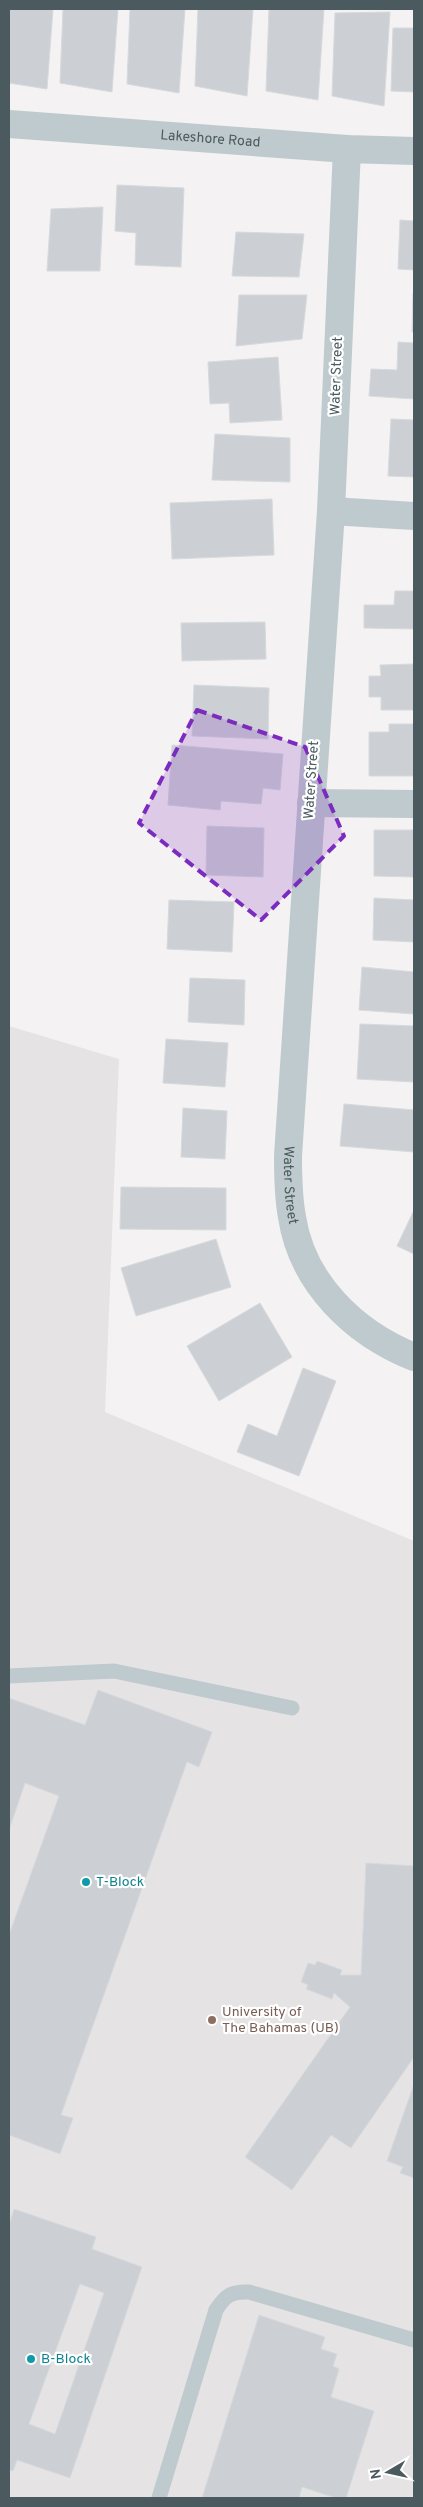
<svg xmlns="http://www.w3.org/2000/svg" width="423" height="2507" viewBox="0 0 423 2507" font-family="Overpass,sans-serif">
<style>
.education{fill:#e5e3e4}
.building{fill:#ccd0d4;stroke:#d6dadd;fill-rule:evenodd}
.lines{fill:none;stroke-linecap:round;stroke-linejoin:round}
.service{stroke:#becacd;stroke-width:15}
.minor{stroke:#becacd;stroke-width:28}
.marked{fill:#7b2cbf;fill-opacity:0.2;stroke:#7b2cbf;stroke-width:4;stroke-dasharray:10 6;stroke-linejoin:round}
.culture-dot{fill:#0f9aa8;stroke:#fff;stroke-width:2}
.education-dot{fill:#8d6e63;stroke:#fff;stroke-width:2}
.labels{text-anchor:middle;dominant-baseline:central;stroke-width:4.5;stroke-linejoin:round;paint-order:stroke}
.street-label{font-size:14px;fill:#4a5a5f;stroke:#fff}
.culture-label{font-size:14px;fill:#0d838f;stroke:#fff;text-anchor:start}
.education-label{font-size:14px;fill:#785e54;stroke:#fff;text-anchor:start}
</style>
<rect width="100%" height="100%" fill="#f4f2f2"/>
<path class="education" d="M9 1026 119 1059 105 1412 414 1541V2498H9Z"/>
<path class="building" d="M9 9H53L47 89 9 83Z
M63 9H118L112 92 60 83Z
M130 9H185L179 93 127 84Z
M198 9H253L247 96 195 86Z
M269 9H324L318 100 266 91Z
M390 12 384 106 332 96 335 13Z
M393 28H414V92L391 91Z
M117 185 184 188 181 267 135 265 136 233 115 231Z
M103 207 100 271H47L51 209Z
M400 220 414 221V270L398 269Z
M236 232 304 234 299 277 232 276Z
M413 293H414V332H412Z
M239 295H307L302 339 236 346Z
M398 342 414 343V399L369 396 371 369 397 370Z
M278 357 282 420 230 423 229 403 210 404 208 362Z
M391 419 414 420V477L388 476Z
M215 434 290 438V482L212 480Z
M272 499 274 555 172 559 170 503Z
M395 591H414V629L364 628V605H394Z
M265 622 266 659 182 661 181 623Z
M414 664V710H381V697H369V676H381L380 665Z
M194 685 269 688 268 739 192 736Z
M389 724H414V776H369V732H389Z
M172 745 283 754 280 790 263 788 261 804 221 801 220 810 168 805Z
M207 826 264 828 263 877 206 875Z
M374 830H414V877L374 876Z
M374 898 414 900V942L373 940Z
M169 900 234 902 232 952 167 949Z
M362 967 414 972V1014L359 1010Z
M190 978 245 980 244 1025 188 1022Z
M360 1024 414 1026V1082L357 1079Z
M166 1039 228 1043 225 1087 163 1083Z
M344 1104 414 1110V1152L340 1146Z
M183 1108 227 1111 225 1159 181 1157Z
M121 1187 226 1188V1230L120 1229Z
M414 1210V1254L397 1246Z
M216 1239 231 1287 136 1316 121 1268Z
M260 1303 292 1357 219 1401 187 1346Z
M303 1368 336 1381 299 1476 237 1452 248 1424 277 1436Z
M98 1690 212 1732 199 1767 187 1762 61 2115 73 2118 60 2154 9 2135V1935L59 1796 25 1783 9 1830V1698L85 1725Z
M366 1863 414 1866V2057L351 2148 331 2135 292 2190 245 2157 350 2007 334 1993 332 1999 306 1989 308 1985 301 1982 308 1963 315 1965 317 1961 342 1970 340 1975H361Z
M414 2084V2178L400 2173 403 2167 387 2161Z
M14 2209 96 2237 92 2249 142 2267 70 2478 17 2460 13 2471 9 2470V2225ZM80 2284 104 2293 55 2434 29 2424Z
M259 2315 325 2337 321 2349 337 2354 333 2366 339 2369 331 2397 374 2411 346 2498H336L302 2487 299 2498H202Z"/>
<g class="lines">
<path class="service" d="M9 1676 114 1671 292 1708
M159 2498 216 2310C225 2296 231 2291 249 2292L414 2340"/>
<g class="minor">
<path id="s1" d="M9 124 347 149 414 151"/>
<path id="s2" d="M347 149 331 511 288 1156C288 1176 288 1196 292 1217 302 1283 354 1333 414 1357"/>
<path d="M331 511 414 516"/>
<path d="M311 803 414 804"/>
</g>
</g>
<path class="marked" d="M197 710 305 747 344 836 261 920 139 823Z"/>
<g class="culture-dot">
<circle cx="86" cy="1882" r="5"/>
<circle cx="31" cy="2359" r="5"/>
</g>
<circle class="education-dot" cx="212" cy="2020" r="5"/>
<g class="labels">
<g class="street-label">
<text stroke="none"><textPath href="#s1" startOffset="202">Lakeshore Road</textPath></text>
<text transform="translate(337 376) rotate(-88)">Water Street</text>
<text transform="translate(312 780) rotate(-86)">Water Street</text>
<text stroke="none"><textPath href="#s2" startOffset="1038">Water Street</textPath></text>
</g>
<g class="culture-label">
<text x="96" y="1882">T-Block</text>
<text x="41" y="2359">B-Block</text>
</g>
<g class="education-label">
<text x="222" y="2012">University of<tspan x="222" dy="16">The Bahamas (UB)</tspan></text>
</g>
</g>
<rect width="423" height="2507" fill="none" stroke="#4a5a5f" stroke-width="20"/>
<g transform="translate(388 2472) rotate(261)" stroke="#ffffff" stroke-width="4" paint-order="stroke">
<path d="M0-4L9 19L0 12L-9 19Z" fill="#4a5a5f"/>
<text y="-8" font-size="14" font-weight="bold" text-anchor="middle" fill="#4a5a5f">N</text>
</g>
</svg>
